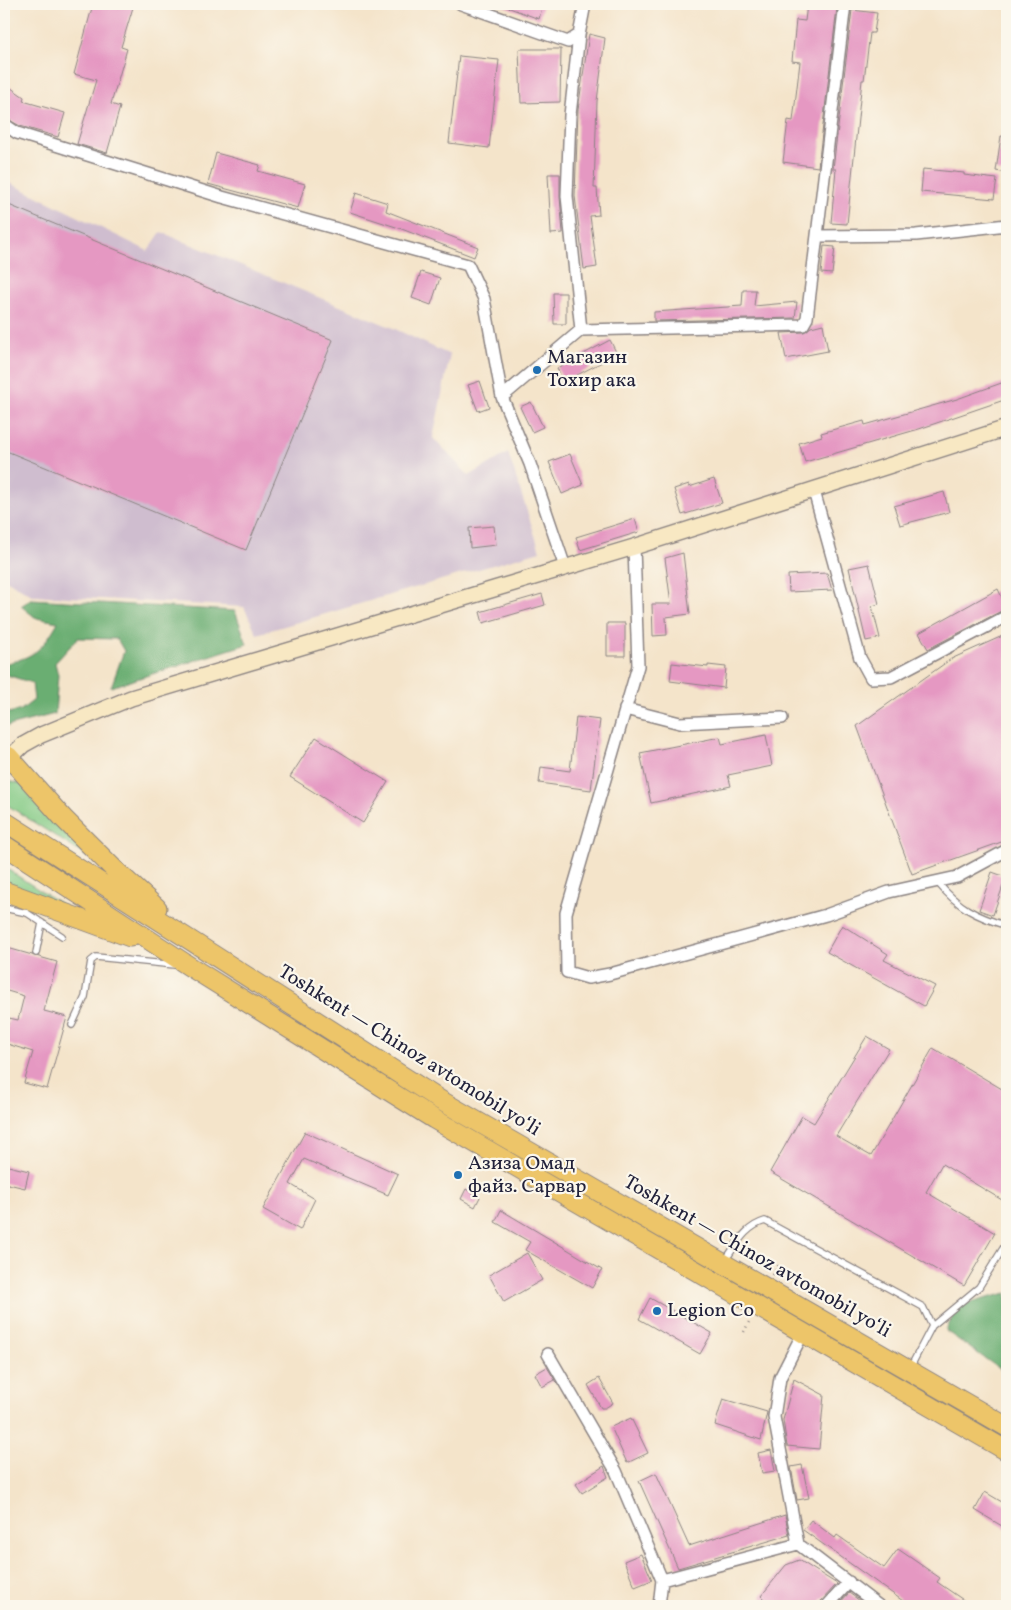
<svg xmlns="http://www.w3.org/2000/svg" width="1011" height="1610" viewBox="0 0 1011 1610" font-family="Vollkorn,serif">
<style>
.industrial{fill:#cfbdcf}
.green{fill:#84ca85;stroke:#537660}
.forest{fill:#6bae72;stroke:#466856}
.building{fill:#e598c2}
.lines{fill:none;stroke-linecap:round;stroke-linejoin:round}
.service-casing{stroke:#8b8382;stroke-width:8}
.minor-casing{stroke:#8b8382;stroke-width:14}
.secondary-casing{stroke:#8b8382;stroke-width:18}
.trunk-casing{stroke:#8b8382;stroke-width:21}
.path{stroke:#8b8382;stroke-width:2.5;stroke-dasharray:1 4;stroke-linecap:butt}
.service{stroke:#fff;stroke-width:5.5}
.minor{stroke:#fff;stroke-width:11}
.secondary{stroke:#f8e8c3;stroke-width:15}
.trunk{stroke:#edc569;stroke-width:19}
.poi-dot{fill:#1f6fb2;stroke:#fbf7ec;stroke-width:2}
.labels{text-anchor:middle;dominant-baseline:central;stroke-width:4.5;stroke-linejoin:round;paint-order:stroke}
.poi-label{font-size:20px;fill:#22223b;stroke:#fbf7ec;text-anchor:start}
.street-label{font-size:20px;fill:#22223b;stroke:#fbf7ec}
</style>
<rect width="100%" height="100%" fill="#fbf7ec"/>
<filter id="ink" filterUnits="userSpaceOnUse"><feTurbulence type="fractalNoise" baseFrequency=".02" numOctaves="2"/><feDisplacementMap in="SourceGraphic" scale="10" xChannelSelector="R" yChannelSelector="G"/><feConvolveMatrix kernelMatrix="1 2 1 2 8 2 1 2 1" color-interpolation-filters="sRGB"/></filter>
<filter id="wash" filterUnits="userSpaceOnUse"><feTurbulence type="fractalNoise" baseFrequency=".0096" numOctaves="4" result="noise"/><feDisplacementMap in="SourceGraphic" scale="20" xChannelSelector="R" yChannelSelector="G"/><feGaussianBlur stdDeviation="1.12" result="paint"/><feColorMatrix in="noise" values="0 0 0 0 0 0 0 0 0 0 0 0 0 0 0 0 0 1.4 0 .05"/><feComposite in="paint" operator="in"/></filter>
<g filter="url(#wash)">
<rect width="100%" height="100%" fill="#f4e4ca"/>
<path class="industrial" d="M4 180 148 251 161 232 393 328 450 355 433 438 469 476 508 453 540 551 257 634 244 607 32 595 4 579Z"/>
<path class="green" d="M4 780 21 784 86 856 4 803Z
M4 867 73 912 4 885Z"/>
<path class="forest" d="M31 599 235 611 247 644 111 687 124 651 117 639 78 638 55 663 58 675 55 714 4 727V714L21 710 34 700 32 683 4 674V664C36 656 41 651 58 622L36 618 21 606Z
M1007 1293V1374L946 1331 957 1306Z"/>
<g id="blocks">
<path class="building" d="M93 4H134L121 47 127 49 111 104 120 107 107 153 77 144 96 80 74 74Z
M499 4H543L539 19Z
M807 4H837V8L818 167 783 162 788 120 793 121 800 62 792 61 796 20 805 21Z
M852 10 877 13 874 33H870L864 80H862L847 224 831 223 836 169H833Z
M589 34 605 38 597 101 594 188H597L599 215 590 216 597 267 584 269 575 196 578 110Z
M519 49H561L560 102 521 103Z
M459 56 499 60 489 148 449 143Z
M4 83 24 97 23 101 65 113 58 137 20 126 4 117Z
M1001 136 1007 137V173L996 171Z
M216 153 260 165 258 171 305 184 298 208 208 184Z
M923 169 964 173V175L997 179 994 199 921 192Z
M548 174H560V197L563 233 551 234Z
M356 193 388 203 386 211 478 247 474 257 399 228 350 212Z
M4 203 333 340 246 550 4 450Z
M824 246 835 247 832 274 821 273Z
M421 272 440 278 431 305 412 298Z
M743 290H756L754 306 797 302 795 318 654 321V312L742 306Z
M553 293H566V324H554Z
M823 324 828 351 786 359 781 333 804 332 811 327Z
M610 340 617 354 564 382 557 368Z
M480 381 489 407 478 411 468 385Z
M1007 381V399L919 429 805 462 799 443 822 436 821 433 864 421 865 425 957 399Z
M531 402 543 427 532 432 520 407Z
M570 454 583 485 562 494 549 462Z
M714 479 722 503 682 515 674 489 689 484V487Z
M944 492 949 512 900 525 894 506Z
M635 519 639 532 580 550 576 537Z
M494 526 496 545 470 548 469 528Z
M683 553 690 614 666 617 667 635 653 636 652 604H671L665 558Z
M869 564 879 604 872 606 880 638 866 641 849 568Z
M827 573 832 590 789 592 788 575Z
M998 589 1007 608 928 649 919 633Z
M542 594 545 605 483 623 480 612Z
M607 623H625V656H607Z
M1007 634V840L912 874 857 726 951 659Z
M672 663 708 667V665L726 667 724 688 670 681Z
M576 717 600 720 591 790 539 783 541 767 570 771Z
M766 735 772 766 728 775 731 786 651 803 640 753 720 737 722 744Z
M316 737 388 782 363 823 290 777Z
M992 872 1006 877 993 915 979 910Z
M842 925 888 954 884 960 935 986 924 1006 827 952Z
M4 947 57 962 44 1011 67 1017 47 1089 24 1083 33 1052 4 1043 9 1018 18 1020 24 996 4 990Z
M867 1036 889 1049 836 1136 871 1156 933 1048 1007 1092V1203L942 1164 926 1192 995 1233 964 1286 770 1172 802 1116 814 1123Z
M305 1132 398 1174 388 1195 304 1159 290 1184 315 1199 300 1230 263 1209Z
M4 1165 29 1171 25 1188 4 1183Z
M466 1189 480 1197 475 1207 461 1199Z
M501 1210 602 1270 592 1288 525 1250 530 1242 495 1222Z
M527 1253 542 1280 504 1302 489 1275Z
M650 1298 712 1333 700 1354 639 1319Z
M547 1367 555 1380 542 1387 535 1374Z
M599 1378 613 1403 605 1408H601L588 1385Z
M794 1379 824 1395 819 1449 787 1446 783 1420Z
M723 1399 767 1412 761 1440 715 1425Z
M631 1418 648 1453 627 1463 611 1427Z
M771 1450 775 1471 762 1473 758 1453Z
M802 1465 809 1498 797 1500 791 1467Z
M604 1466 608 1477 582 1493 576 1484Z
M656 1473 689 1546 785 1515 789 1535 678 1568 639 1481Z
M985 1492 1007 1505V1529L975 1510Z
M811 1520 835 1538 837 1535 884 1568 898 1549 940 1578 937 1582 972 1606H910L803 1530Z
M641 1554 652 1580 635 1587 624 1561Z
M799 1560 837 1584 821 1601 820 1606H771L761 1596 786 1565Z
M849 1593 867 1606H837Z"/>
</g>
</g>
<g filter="url(#ink)">
<use href="#blocks" fill-opacity="0" stroke="#8b8382" stroke-width="1"/>
<g class="lines">
<defs>
<path id="service" d="M937 882C959 908 975 916 1007 926
M4 908 27 913 62 936
M36 953 42 923
M72 1025 85 997 91 961 96 957 175 965
M724 1262C736 1246 744 1227 765 1221L923 1307 932 1326 910 1368
M932 1326 979 1287 1007 1242"/>
<path id="minor" d="M461 4 568 42 579 35
M4 124 17 133 222 197 468 265 484 299 502 397 530 464 565 567
M818 236 916 235 1007 225
M581 330 803 325 807 318 845 4
M502 397 581 330 567 196 570 115 579 35 585 4
M814 491 860 658 871 678 891 677 1007 616
M634 547 638 666 566 913 567 972 588 978 610 974 826 915 889 892 957 877 1007 850
M625 709 680 723 782 718
M548 1354 616 1471 662 1580 659 1606
M798 1544 879 1606
M662 1580 798 1544 774 1417 780 1378 803 1333
M827 1606 849 1582"/>
<path id="secondary" d="M4 763 23 745 41 735 131 698 634 547 1007 428"/>
<path id="trunk" d="M4 754 9 757 63 818 114 869 157 908
M4 821 440 1100 1007 1427
M4 845 189 966 434 1119 1007 1451
M4 891 130 937"/>
</defs>
<use href="#service" class="service-casing"/>
<use href="#minor" class="minor-casing"/>
<use href="#secondary" class="secondary-casing"/>
<use href="#trunk" class="trunk-casing"/>
<path class="path" d="M773 1275 780 1262
M744 1332 750 1320"/>
<use href="#service" class="service"/>
<use href="#minor" class="minor"/>
<use href="#secondary" class="secondary"/>
<use href="#trunk" class="trunk"/>
</g>
</g>
<g class="poi-dot">
<circle cx="537" cy="370" r="5"/>
<circle cx="458" cy="1175" r="5"/>
<circle cx="657" cy="1311" r="5"/>
</g>
<g class="labels">
<g class="poi-label">
<text x="547" y="358">Магазин<tspan x="547" dy="23">Тохир ака</tspan></text>
<text x="468" y="1164">Азиза Омад<tspan x="468" dy="23">файз. Сарвар</tspan></text>
<text x="667" y="1311">Legion Co</text>
</g>
<g class="street-label">
<text transform="translate(409 1051) rotate(32)">Toshkent — Chinoz avtomobil yoʻli</text>
<text transform="translate(757 1257) rotate(30)">Toshkent — Chinoz avtomobil yoʻli</text>
</g>
</g>
<rect width="1011" height="1610" fill="none" stroke="#fbf7ec" stroke-width="20"/>
</svg>
